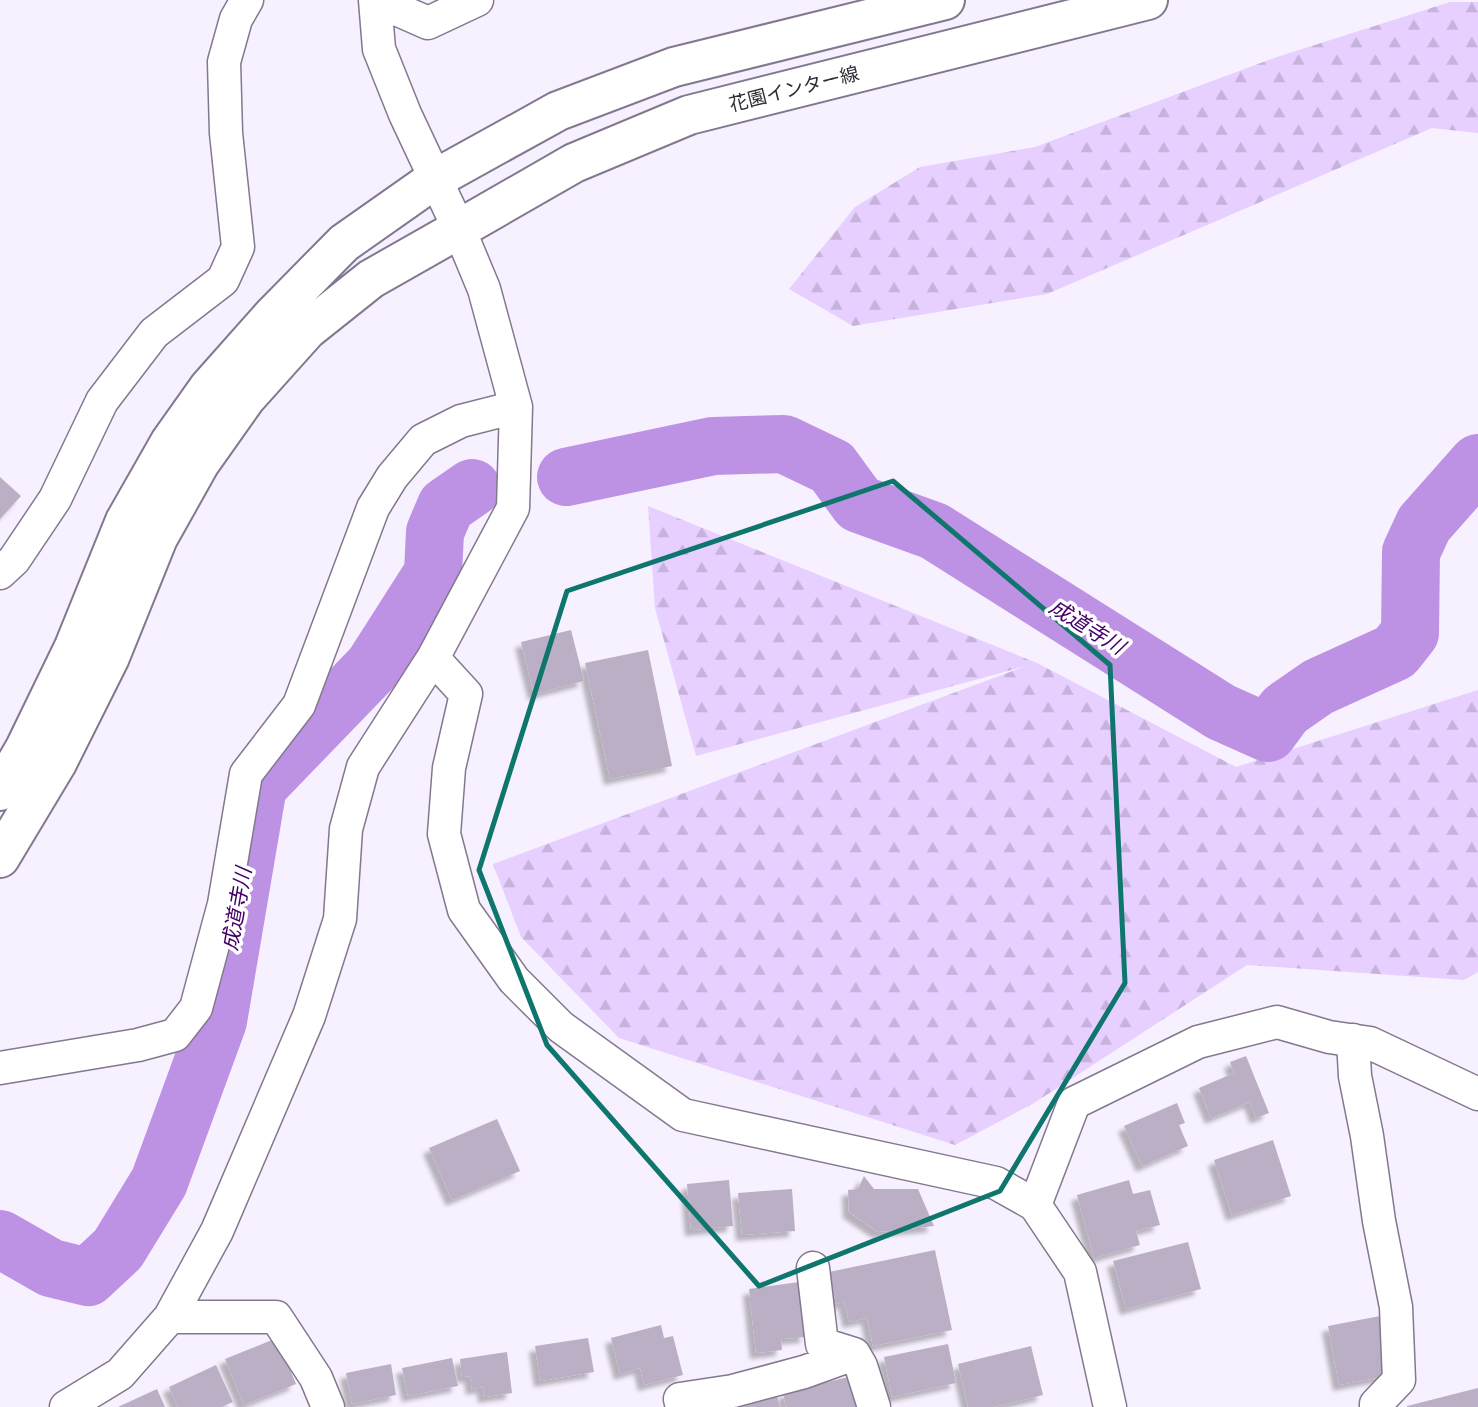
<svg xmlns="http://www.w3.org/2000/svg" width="1478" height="1407" viewBox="0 0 1478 1407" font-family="'Roboto Condensed','Noto Sans JP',sans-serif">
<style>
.forest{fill:url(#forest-firs)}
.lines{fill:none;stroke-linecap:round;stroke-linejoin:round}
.river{stroke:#bd91e4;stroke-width:58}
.building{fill:#bbafc6;filter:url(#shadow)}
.minor-casing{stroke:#83788e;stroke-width:35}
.secondary-casing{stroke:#83788e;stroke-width:42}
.motorway-casing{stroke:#83788e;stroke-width:42}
.minor{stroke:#fff;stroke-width:32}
.secondary{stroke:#fff;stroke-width:38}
.motorway{stroke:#fff;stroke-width:38}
.marked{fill:none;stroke:#0f766e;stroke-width:5;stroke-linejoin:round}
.labels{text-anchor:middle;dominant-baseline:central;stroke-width:7;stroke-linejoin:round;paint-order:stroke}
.street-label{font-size:19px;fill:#302c35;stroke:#fff}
.water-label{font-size:21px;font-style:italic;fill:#440068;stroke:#fff}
</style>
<defs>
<pattern id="forest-firs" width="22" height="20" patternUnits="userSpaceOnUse" patternTransform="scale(1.75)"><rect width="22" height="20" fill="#e7cfff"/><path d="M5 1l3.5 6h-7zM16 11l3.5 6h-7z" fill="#c6b2db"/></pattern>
<filter id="shadow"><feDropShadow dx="-6" dy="6" stdDeviation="2" flood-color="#0004"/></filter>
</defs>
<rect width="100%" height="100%" fill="#f7f0fe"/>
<path class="forest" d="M1450 2H1478V133L1432 128 1047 294 853 326 789 289 855 207 920 167 1035 147 1277 57Z
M648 506 1037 663 1236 767 1478 690V972L1464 980 1247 965 1034 1103 955 1145 619 1038 521 937 493 864 1026 666 696 756 655 608Z"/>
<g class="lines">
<path class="river" d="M566 477 713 446 784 444 832 467 859 504 934 531 1221 712 1268 733 1285 710 1318 687 1395 652 1410 633 1411 552 1424 524 1478 463
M0 1239 51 1268 88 1277 118 1249 159 1182 218 1021 258 786 373 667 433 573 435 532 446 506 472 488"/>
</g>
<path class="building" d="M0 477 21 496 0 519Z
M571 630 584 681 534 694 521 642Z
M648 650 672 766 610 779 585 663Z
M1246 1056 1269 1113 1256 1118 1250 1102 1211 1118 1199 1088 1234 1073 1230 1062Z
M1177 1103 1185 1123 1179 1125 1188 1146 1142 1166 1124 1126Z
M497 1119 520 1171 452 1200 429 1148Z
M1273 1140 1291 1196 1232 1215 1214 1160Z
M864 1176 874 1189H918L934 1226 878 1232 849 1212 848 1190 858 1189Z
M729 1180 733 1226 691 1230 687 1184Z
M1129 1180 1133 1194 1150 1190 1160 1225 1136 1231 1140 1245 1094 1258 1077 1195Z
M792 1189 795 1231 742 1235 738 1193Z
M1188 1242 1201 1289 1126 1309 1113 1261Z
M935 1250 952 1330 873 1346 867 1318 849 1322 844 1302 836 1304 829 1272Z
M799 1282 806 1337 781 1339 782 1350 756 1353 749 1289Z
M1380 1316 1391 1375 1339 1385 1328 1326Z
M661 1325 664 1338 673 1336 683 1375 644 1385 640 1368 620 1374 611 1338Z
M277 1338 296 1384 244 1405 225 1359Z
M588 1338 594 1372 540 1381 535 1346Z
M948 1344 956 1383 892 1397 884 1357Z
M1031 1346 1043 1395 993 1407H968L958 1364Z
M507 1352 512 1393 484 1397 483 1387 472 1389 470 1376 462 1377 460 1359Z
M452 1358 458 1386 408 1396 402 1368Z
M391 1364 396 1395 352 1404 346 1373Z
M216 1365 233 1402 221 1407H178L169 1387Z
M852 1376 859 1407H786L783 1393Z
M1478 1388V1407H1407V1406Z
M157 1389 165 1407H118Z
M776 1392 780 1407H719Z"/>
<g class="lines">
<defs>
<path id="minor" d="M376 0 428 23 477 0
M0 573 14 560 55 499 102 401 154 333 223 280 238 247 226 133 224 62 236 19 247 0
M433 658 466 694 449 768 444 834 464 910 514 980 561 1027 683 1115 996 1183 1035 1205 1080 1272 1110 1407
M1353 1040 1355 1076 1367 1136 1379 1221 1396 1307 1399 1380 1376 1404V1407
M0 1068 138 1045 175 1035 196 1008 224 904 246 774 299 705 373 508 392 477 423 440 461 421 516 407
M1035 1205 1074 1103 1198 1042 1277 1022 1329 1037 1370 1043 1478 1094
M813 1268 822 1344 854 1354 861 1366 874 1407
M170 1317H276L316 1378 328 1407
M66 1407 120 1374 170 1317 217 1231 309 1016 340 919 346 829 363 767 433 658 513 508 516 407 484 289 459 229 405 114 379 49 375 0
M682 1407 680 1399 733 1391 804 1372 854 1354"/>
<path id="secondary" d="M435 179 558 111 674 67 945 0
M459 229 574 163 689 115 1148 0"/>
<path id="motorway" d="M0 791 25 748 74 647 125 521 170 442 209 387 273 315 344 243 435 179
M0 858 57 763 110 657 158 538 200 463 246 398 307 330 371 279 459 229"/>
</defs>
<use href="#minor" class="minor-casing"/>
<use href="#secondary" class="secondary-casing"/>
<use href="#motorway" class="motorway-casing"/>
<use href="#minor" class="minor"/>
<use href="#secondary" class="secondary"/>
<use href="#motorway" class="motorway"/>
</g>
<path class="marked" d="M893 481 1110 665 1125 983 1000 1191 759 1286 547 1045 479 870 567 591Z"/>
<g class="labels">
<g class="street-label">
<text transform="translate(794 89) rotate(-14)">花園インター線</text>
</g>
<g class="water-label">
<text transform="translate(1087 627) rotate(32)">成道寺川</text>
<text transform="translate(237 909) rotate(-80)">成道寺川</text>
</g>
</g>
</svg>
